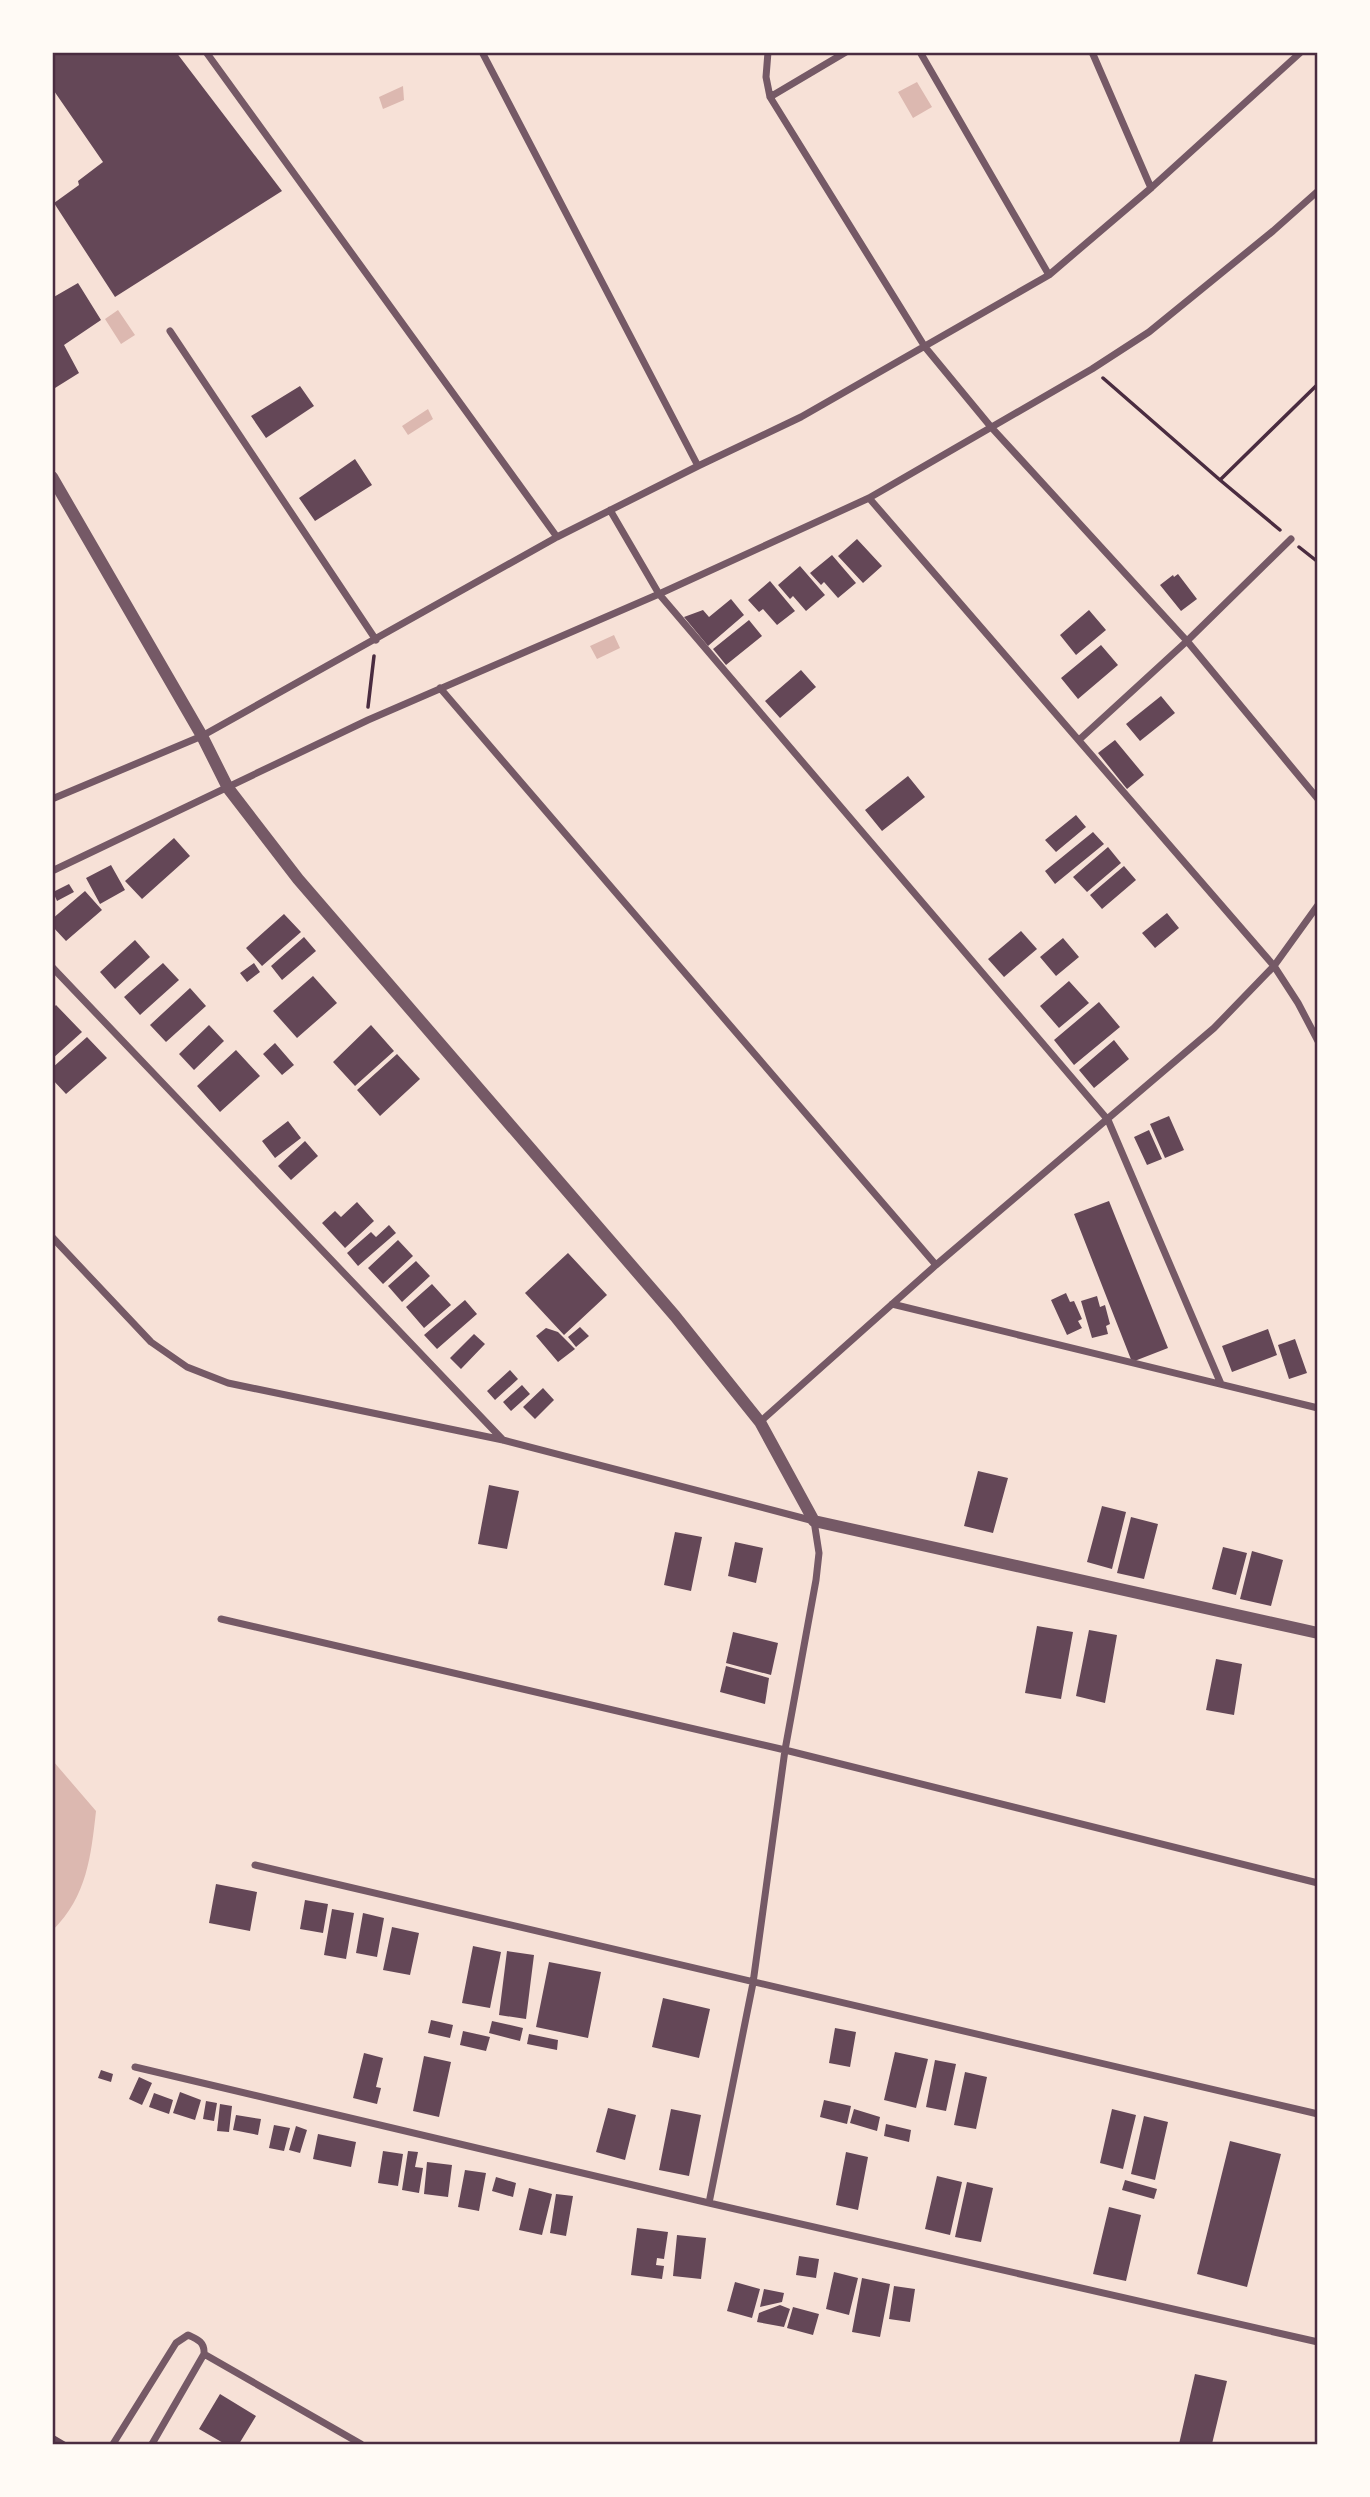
<svg xmlns="http://www.w3.org/2000/svg" width="1370" height="2497" viewBox="0 0 1370 2497" font-family="'Titillium Web',sans-serif">
<style>
.water{fill:#dcb8b0}
.building{fill:#644757}
.lines{fill:none;stroke-linecap:round;stroke-linejoin:round}
.path{stroke:#4a2c40;stroke-width:3.5}
.minor{stroke:#755966;stroke-width:7}
.tertiary{stroke:#755966;stroke-width:12}
.neatline{fill:none;stroke:#4a2c40;stroke-width:2.5}
</style>
<rect width="100%" height="100%" fill="#f7e1d7"/>
<path class="water" d="M917 82 932 107 913 118 898 92Z
M403 86 404 100 383 109 379 97Z
M118 310 135 335 121 344 105 319Z
M428 409 433 419 408 435 402 426Z
M614 635 620 648 597 659 590 646Z
M53 1761 96 1811C91 1856 87 1896 53 1930Z"/>
<path class="building" d="M52 52H176L282 191 115 297 54 203 79 185 78 181 103 162 52 88Z
M78 283 101 320 64 345 79 373 55 388 52 385V298Z
M300 386 314 406 266 438 251 416Z
M355 459 372 485 315 521 299 498Z
M857 539 882 566 863 583 838 556Z
M832 555 856 583 838 598 824 582 821 585 810 573Z
M800 566 825 595 806 611 793 596 790 599 778 585Z
M1178 574 1197 599 1181 611 1160 585 1173 575 1174 577Z
M770 581 795 611 777 625 763 609 759 612 748 600Z
M731 599 744 615 708 646 684 617 703 610 709 617Z
M1089 610 1106 630 1076 655 1060 635Z
M749 620 762 636 726 665 713 649Z
M1101 645 1118 665 1078 699 1061 678Z
M801 670 816 687 780 718 765 701Z
M1161 696 1175 713 1140 741 1126 724Z
M1115 740 1144 775 1127 789 1098 753Z
M908 776 925 797 882 831 865 810Z
M1076 815 1086 827 1056 852 1045 840Z
M1093 832 1104 844 1055 884 1045 871Z
M174 838 190 856 142 899 125 881Z
M1108 847 1121 863 1087 892 1073 877Z
M111 865 125 890 100 904 86 878Z
M1124 866 1136 880 1102 909 1090 895Z
M69 884 74 892 57 901 53 892Z
M85 891 102 910 66 941 52 926V919Z
M1167 913 1179 928 1155 948 1142 933Z
M284 914 301 932 262 966 246 948Z
M1021 931 1037 949 1004 977 988 959Z
M304 937 316 951 282 980 271 966Z
M1063 938 1079 957 1056 976 1040 957Z
M135 940 150 957 115 989 100 972Z
M163 963 179 980 140 1015 124 997Z
M254 963 260 972 247 982 240 973Z
M313 976 337 1003 297 1038 273 1011Z
M1069 981 1089 1003 1059 1028 1040 1006Z
M190 988 206 1006 166 1042 150 1025Z
M1099 1002 1120 1027 1074 1065 1054 1040Z
M56 1005 82 1032 52 1059V1009Z
M209 1025 224 1041 194 1070 179 1054Z
M371 1025 394 1051 355 1086 333 1062Z
M87 1037 107 1058 66 1094 52 1079V1068Z
M1114 1040 1129 1059 1094 1088 1079 1070Z
M275 1043 294 1065 282 1075 263 1054Z
M236 1050 260 1076 220 1112 197 1086Z
M397 1054 420 1079 380 1116 357 1090Z
M1169 1116 1184 1150 1165 1158 1150 1124Z
M288 1121 301 1138 275 1158 262 1141Z
M1149 1130 1162 1159 1147 1165 1134 1137Z
M305 1141 318 1156 291 1180 278 1166Z
M1109 1201 1168 1348 1132 1362 1074 1214Z
M357 1202 374 1221 345 1248 322 1223 335 1211 341 1217Z
M389 1225 396 1233 358 1266 347 1253 371 1232 376 1237Z
M398 1240 413 1256 383 1284 368 1268Z
M568 1253 607 1295 564 1335 525 1293Z
M416 1261 430 1276 402 1302 388 1286Z
M432 1284 451 1305 424 1328 406 1307Z
M1066 1293 1070 1302 1074 1301 1082 1319 1078 1321 1082 1328 1067 1335 1051 1300Z
M1097 1296 1100 1307 1105 1305 1110 1324 1106 1326 1108 1334 1092 1338 1081 1301Z
M465 1300 477 1314 437 1349 424 1335Z
M580 1327 589 1336 576 1347 568 1337Z
M546 1328 558 1332 575 1349 558 1362 536 1336Z
M1268 1329 1277 1355 1232 1372 1222 1346Z
M474 1334 485 1344 461 1369 450 1358Z
M1295 1339 1307 1373 1289 1379 1278 1345Z
M510 1370 518 1379 495 1400 487 1391Z
M522 1385 530 1394 511 1411 503 1402Z
M543 1388 554 1400 535 1419 523 1407Z
M978 1471 1008 1478 993 1533 964 1526Z
M489 1485 519 1491 507 1549 478 1544Z
M1102 1506 1126 1512 1112 1569 1087 1562Z
M1131 1517 1158 1524 1144 1579 1117 1573Z
M675 1532 702 1537 691 1591 664 1585Z
M735 1542 763 1548 756 1583 728 1576Z
M1223 1547 1247 1553 1236 1595 1212 1589Z
M1252 1551 1283 1560 1271 1606 1240 1599Z
M1037 1626 1073 1632 1061 1699 1025 1693Z
M1089 1630 1117 1635 1105 1703 1076 1696Z
M733 1632 778 1643 771 1675 726 1663Z
M1216 1659 1242 1664 1234 1715 1206 1710Z
M726 1666 769 1678 765 1704 720 1692Z
M216 1884 257 1892 250 1931 209 1923Z
M305 1900 328 1904 323 1933 300 1929Z
M332 1909 354 1913 346 1959 324 1955Z
M363 1913 384 1918 377 1957 356 1953Z
M392 1927 419 1933 410 1975 383 1970Z
M473 1946 501 1952 490 2008 462 2003Z
M507 1951 534 1955 526 2019 499 2015Z
M549 1962 601 1972 588 2038 536 2027Z
M663 1998 710 2009 699 2058 652 2047Z
M431 2020 453 2025 450 2038 428 2033Z
M492 2021 523 2028 520 2041 489 2033Z
M835 2028 856 2032 850 2067 829 2063Z
M463 2031 490 2037 486 2051 460 2045Z
M529 2034 558 2040 557 2050 527 2044Z
M895 2052 928 2059 916 2108 884 2100Z
M364 2053 383 2058 376 2087 381 2088 377 2104 353 2098Z
M424 2056 451 2062 439 2117 413 2111Z
M935 2060 956 2064 946 2111 926 2107Z
M101 2070 113 2074 111 2082 98 2078Z
M965 2072 987 2077 976 2129 954 2125Z
M139 2077 152 2083 142 2105 129 2099Z
M180 2092 201 2100 195 2120 173 2113Z
M154 2093 173 2100 169 2114 149 2107Z
M824 2100 851 2106 847 2124 820 2117Z
M206 2101 217 2103 214 2121 203 2119Z
M220 2104 232 2106 229 2132 217 2131Z
M608 2108 636 2115 625 2160 596 2152Z
M671 2109 701 2115 689 2176 659 2170Z
M854 2109 880 2117 877 2131 850 2123Z
M1112 2109 1136 2115 1123 2169 1100 2163Z
M236 2115 261 2119 258 2135 233 2130Z
M1144 2116 1168 2122 1155 2180 1131 2174Z
M886 2124 911 2130 909 2142 884 2136Z
M274 2125 290 2128 284 2151 269 2148Z
M296 2126 307 2130 300 2153 289 2150Z
M318 2134 356 2142 351 2167 313 2159Z
M1230 2141 1281 2154 1247 2287 1197 2274Z
M383 2151 403 2154 398 2186 378 2183Z
M408 2151 418 2152 415 2167 423 2168 419 2193 402 2190Z
M846 2152 868 2157 858 2210 836 2205Z
M427 2162 452 2165 448 2197 424 2194Z
M465 2170 486 2173 479 2211 458 2207Z
M937 2176 962 2182 950 2235 925 2229Z
M496 2177 516 2183 513 2197 492 2191Z
M1125 2180 1157 2189 1154 2199 1122 2190Z
M967 2182 993 2188 981 2242 955 2237Z
M529 2188 552 2194 542 2235 519 2230Z
M556 2194 573 2196 566 2236 550 2233Z
M1109 2207 1141 2215 1126 2281 1093 2274Z
M637 2228 668 2232 664 2259 657 2258 656 2265 664 2266 662 2279 631 2275Z
M677 2235 706 2238 701 2279 673 2276Z
M799 2256 819 2259 816 2278 796 2275Z
M834 2272 858 2278 849 2315 826 2309Z
M862 2278 890 2284 880 2337 852 2332Z
M735 2282 760 2289 752 2318 727 2311Z
M894 2286 915 2289 910 2322 889 2319Z
M764 2289 784 2293 782 2302 760 2307Z
M780 2305 790 2309 784 2327 757 2322 759 2313Z
M793 2307 819 2314 813 2335 787 2328Z
M1195 2374 1227 2381 1212 2444H1179Z
M220 2394 256 2416 239 2444H225L199 2429Z
M52 2434 69 2444H52Z"/>
<g class="lines">
<path class="path" d="M1103 378 1220 480
M1280 530 1220 480 1318 384
M1299 547 1318 562
M368 707 374 656"/>
<path class="minor" d="M206 52 557 537
M482 52 698 466
M768 52 766 77 770 97 925 347 991 427 1187 641 1318 799
M920 52 1049 275
M1092 52 1151 188
M770 97 846 52
M170 331 376 640
M869 498 1274 966 1298 1003 1318 1041
M610 510 659 594 1108 1120 1221 1384
M440 688 936 1265
M1080 739 1187 641 1291 539
M52 799 202 736 557 537 698 466 801 417 1049 275 1151 188 1301 52
M52 871 368 720 659 594 869 498 1092 369 1149 332 1273 231 1318 191
M52 967 503 1440
M52 1237 151 1342 187 1367 228 1383 503 1440 814 1521 819 1553 816 1580 785 1750 753 1983 709 2203
M892 1304 1318 1408
M760 1422 936 1265 1214 1028 1274 966 1318 905
M221 1619 785 1750 1318 1883
M255 1865 1318 2114
M135 2067 709 2203 1318 2342
M113 2444 176 2343 188 2335C197 2339 205 2342 204 2354L361 2444
M152 2444 204 2354"/>
<path class="tertiary" d="M52 477 202 736 228 788 298 879 675 1316 760 1422 814 1521 1318 1633"/>
</g>
<rect width="1370" height="2497" fill="none" stroke="#fffaf5" stroke-width="108"/>
<rect x="54" y="54" width="1262" height="2389" class="neatline"/>
</svg>
